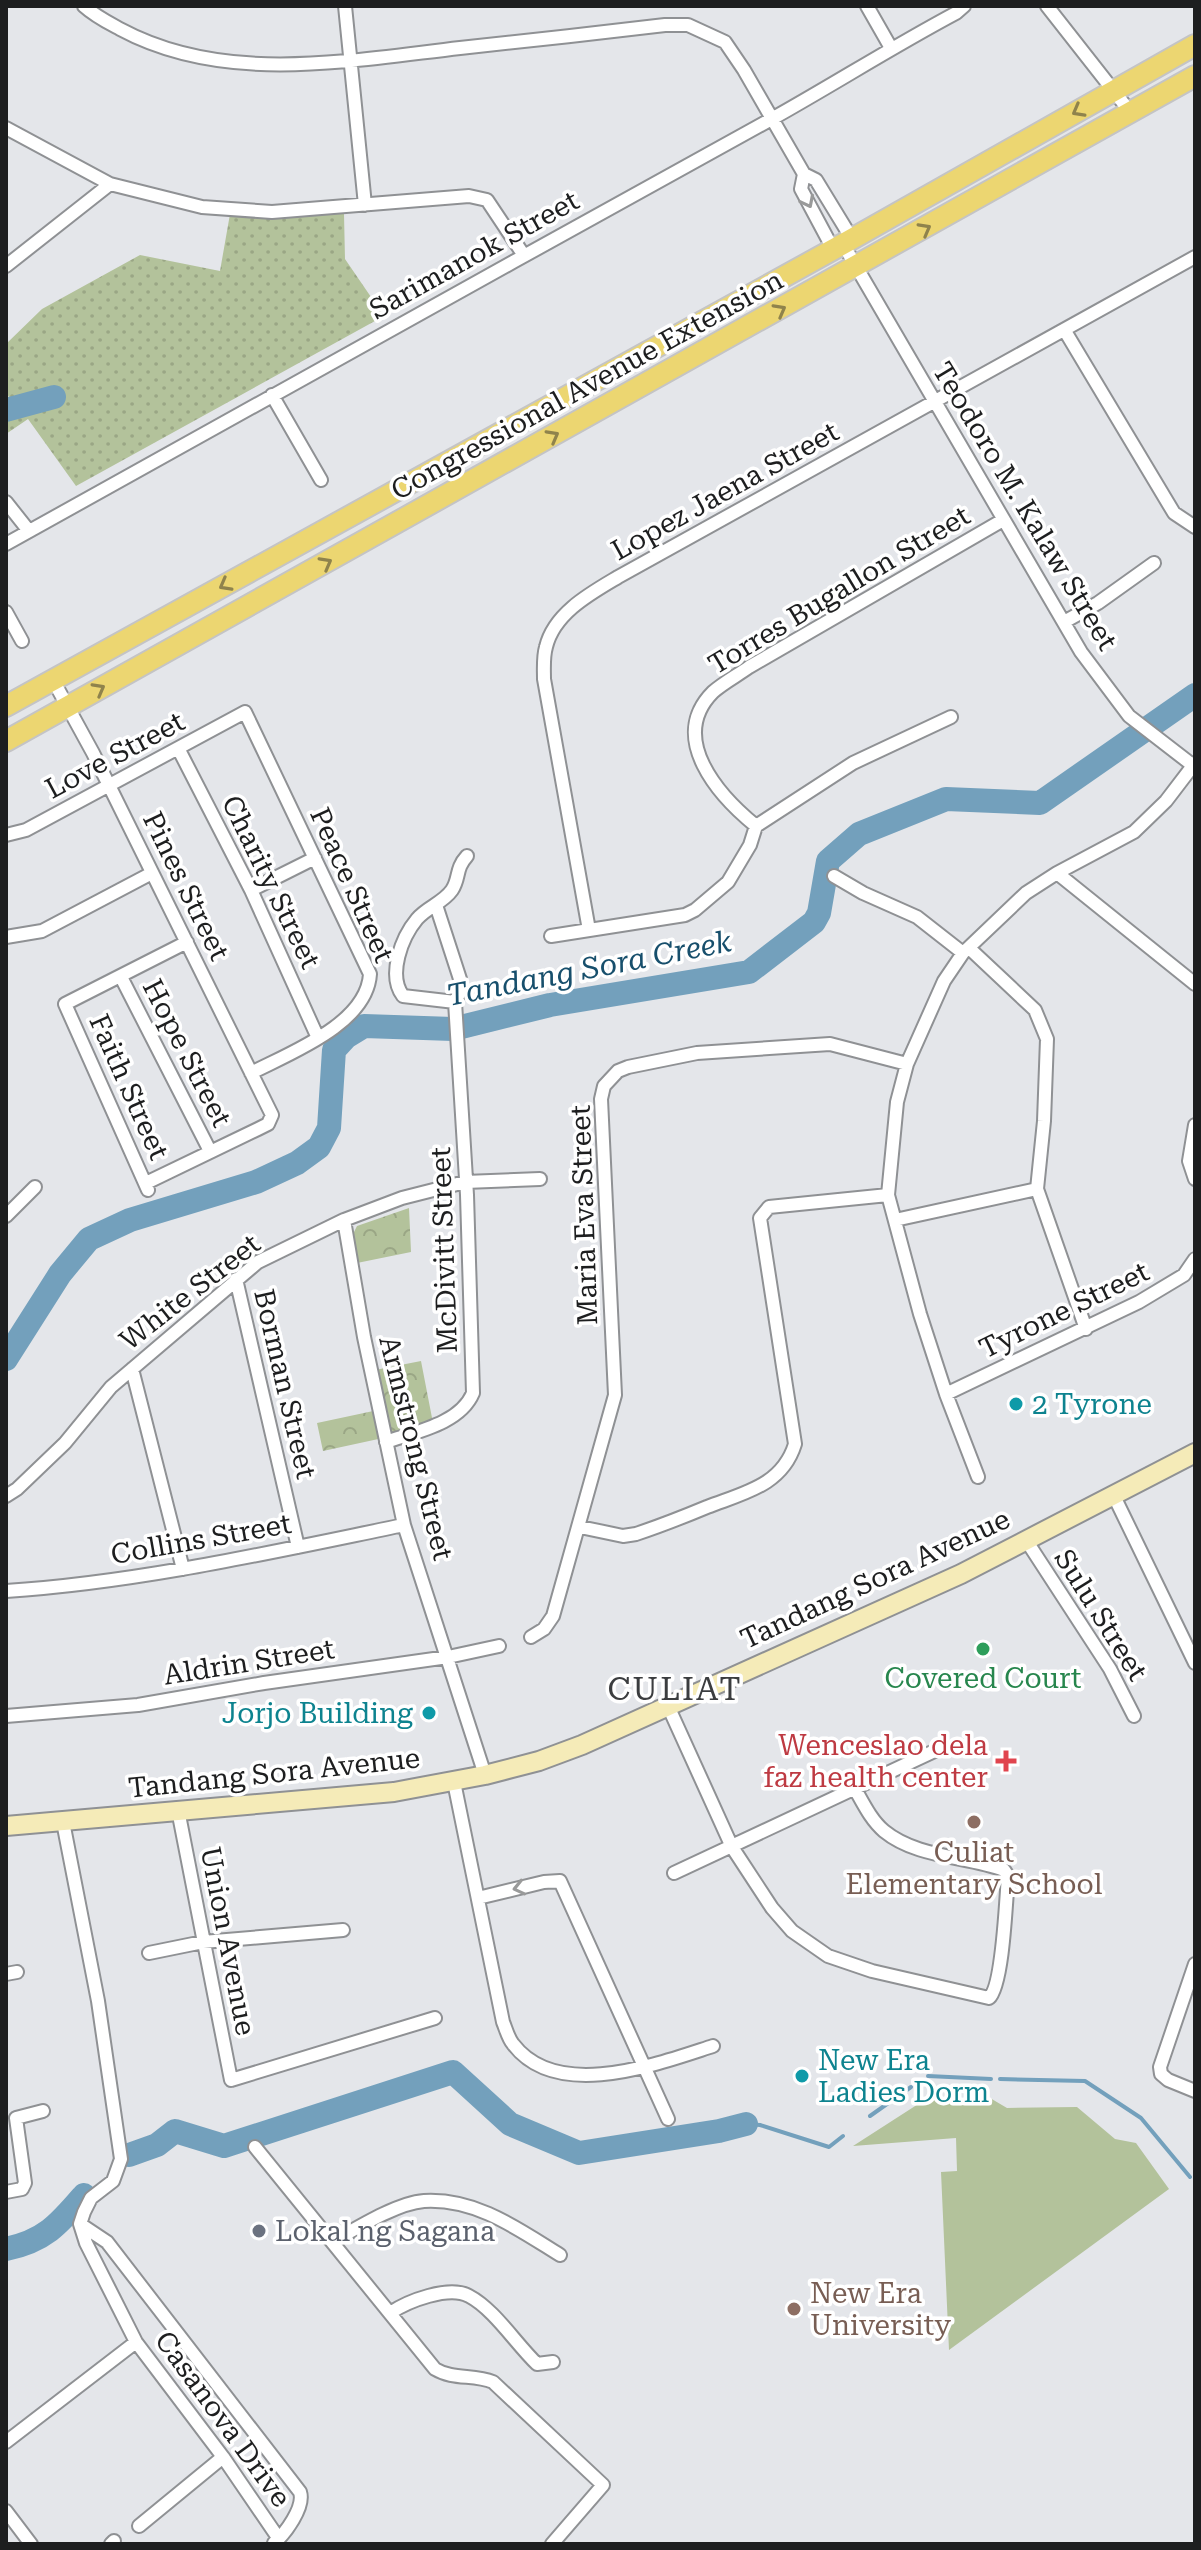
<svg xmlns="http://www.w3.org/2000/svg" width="1201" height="2550" viewBox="0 0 1201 2550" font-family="'Roboto Serif',serif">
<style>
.grass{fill:#b3c29b}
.forest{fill:url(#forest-crowns)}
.park{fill:url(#park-dots)}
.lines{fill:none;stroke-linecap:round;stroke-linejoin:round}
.stream{stroke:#73a0bc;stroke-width:4}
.river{stroke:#73a0bc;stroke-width:24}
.street-casing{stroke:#8f9194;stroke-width:16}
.secondary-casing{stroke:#8f9194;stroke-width:22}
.primary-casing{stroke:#c4c4c5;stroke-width:24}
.street{stroke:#fff;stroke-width:12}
.secondary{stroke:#f5ebb8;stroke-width:18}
.primary{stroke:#ecd671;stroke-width:20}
.oneway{stroke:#8f834c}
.oneway2{stroke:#999a9a}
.culture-dot{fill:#0f9aa8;stroke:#fff;stroke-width:3}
.leisure-dot{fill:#2e9e5b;stroke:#fff;stroke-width:3}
.health-dot{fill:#e0444e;stroke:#fff;stroke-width:3}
.education-dot{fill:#8d6e63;stroke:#fff;stroke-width:3}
.worship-dot{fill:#6b7280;stroke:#fff;stroke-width:3}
.labels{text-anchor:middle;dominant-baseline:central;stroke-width:7;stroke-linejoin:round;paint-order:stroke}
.street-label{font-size:28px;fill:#1d1e1f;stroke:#fff}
.culture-label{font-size:28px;fill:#0d838f;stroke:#fff;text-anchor:start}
.leisure-label{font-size:28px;fill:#27864d;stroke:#fff}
.health-label{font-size:28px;fill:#be3a42;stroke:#fff;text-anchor:end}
.education-label{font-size:28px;fill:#785e54;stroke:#fff}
.worship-label{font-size:28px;fill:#5b616d;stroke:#fff;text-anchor:start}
.water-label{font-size:30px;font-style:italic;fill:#174f6c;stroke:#fff}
.quarter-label{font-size:32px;letter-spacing:2px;fill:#3b3d3f;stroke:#fff}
</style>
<defs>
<pattern id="forest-crowns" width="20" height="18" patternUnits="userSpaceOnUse" patternTransform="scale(2)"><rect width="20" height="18" fill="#b3c29b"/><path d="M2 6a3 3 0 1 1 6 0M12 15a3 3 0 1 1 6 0" fill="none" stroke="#9aa685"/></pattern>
<pattern id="park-dots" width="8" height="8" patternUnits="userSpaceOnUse" patternTransform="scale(2)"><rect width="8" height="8" fill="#b3c29b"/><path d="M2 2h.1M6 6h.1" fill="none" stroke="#9aa685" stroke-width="1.8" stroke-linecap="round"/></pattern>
</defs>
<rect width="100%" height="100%" fill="#e4e6ea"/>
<path class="grass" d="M990 2098 1007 2108 1077 2107 1115 2139 1136 2143 1169 2189 949 2350 941 2172 957 2171 956 2138 853 2146 926 2099Z"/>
<path class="forest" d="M409 1208 411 1252 357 1263 352 1236 357 1226Z
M421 1361 433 1423 389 1439 375 1370Z
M378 1410 383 1438 323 1451 317 1423Z"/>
<path class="park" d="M230 214H344L345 259 384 316 76 486 28 419 6 434V401L10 399 6 392V344L42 309 140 255 220 271Z"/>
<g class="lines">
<path class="stream" d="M928 2076 991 2079
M1000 2079 1085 2081 1141 2118 1190 2177
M870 2116 911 2087
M746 2124 760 2125 829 2147 843 2136"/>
<path class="river" d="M6 410 54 397
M6 1359 60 1274 89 1239 130 1220 256 1182 297 1163 319 1147 329 1128 334 1050 346 1037 364 1026 453 1029 550 1005 749 972 814 922 819 913 828 861 859 834 946 799 1040 803 1195 695
M129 2155 157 2145 175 2131 224 2146 453 2072 510 2124 579 2153 719 2131 746 2124
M6 2249C45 2241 59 2224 84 2195"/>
<defs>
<path id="street" d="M84 6C95 16 107 22 120 29 224 85 347 61 460 48 528 41 597 33 665 25H688L725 42 744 70 804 174 816 180 852 239
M345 6 365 205
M867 6 891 48
M1047 6 1131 113
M6 128 110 184 202 207 272 212 469 196 487 200 523 254
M804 174 801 189 833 249
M843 244 1081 652 1129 716 1195 767
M6 266 110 184
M1065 331 1174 513 1195 527
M272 395 321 480
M6 502 29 531
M6 544C259 401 514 262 768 121 831 86 892 47 956 13L964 6
M6 612 22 641
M1064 622 1098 603 1154 563
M53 680 93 753 272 1115 268 1124 258 1129 146 1183
M178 748 251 890 318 1038
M756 826C719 796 667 738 713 692 723 683 738 675 749 667L1003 520
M6 835 26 830 245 712 370 974C367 1024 290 1053 251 1073
M1057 873 1195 984
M834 876 863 893 917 917 963 953
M251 890 315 858
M436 905 460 979 461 990 455 1002 403 996C387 975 402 937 417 919 427 907 443 903 452 890 460 878 455 869 467 856
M589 930 544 679C544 669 543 657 546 647 554 613 591 593 618 577L1195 257
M551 936 685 915 695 910 728 882 750 845 756 826 853 763 951 717
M6 937 42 931 152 873
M969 948 1035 1010 1047 1039 1044 1121 1037 1189 1086 1329
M121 977 210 1151
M1195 1125 1189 1161 1195 1179
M148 1190 65 1004 187 942
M6 1216 35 1187
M344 1220 364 1337 404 1525 485 1775
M895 1220 1037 1189
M236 1279 298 1547
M132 1369 183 1569
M946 1394 1139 1302 1184 1275 1195 1259
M386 1442C415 1432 460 1424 473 1393L467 1195 455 1002
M978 1477 946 1394 920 1314 888 1195 897 1102 907 1064 944 981 963 953 1026 893 1057 873 1134 832 1166 801 1195 763
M1113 1494 1195 1663
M6 1496 17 1489 65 1443 111 1387 258 1262 344 1220 402 1198 465 1182 540 1179
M580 1527 623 1536 636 1534C660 1526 683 1517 707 1507 743 1493 782 1486 795 1444L760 1218 769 1207 888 1195
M1026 1540 1110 1669 1134 1716
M6 1591C140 1582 272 1552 404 1525
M531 1637 544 1629 553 1616 615 1395 601 1099 604 1086 618 1071 628 1067 697 1053 830 1044 907 1064
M668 1706 732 1847 772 1908 792 1931 828 1956 872 1971 989 1998C1003 1986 1006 1899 1008 1876L1004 1870C966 1856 917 1858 884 1831 871 1820 863 1803 855 1789
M6 1716 138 1705 264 1683 448 1657 499 1646
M454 1782 503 2022C506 2029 508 2038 513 2044 557 2102 657 2064 713 2046
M178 1810 231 2080 435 2018
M63 1822 98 2001 121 2159 113 2181 91 2198 84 2212 80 2224 86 2243 136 2342 223 2457 279 2539
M674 1873 943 1747
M478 1898 544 1882 560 1881 668 2119
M149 1953 203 1942 343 1930
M1195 1964 1160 2067 1161 2074 1168 2080 1195 2091
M6 1974 17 1972
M255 2147 435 2369C453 2380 474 2374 493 2382L603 2485 552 2544
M6 2192 22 2189 25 2183 16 2118 43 2111
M80 2224 107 2242 300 2492C305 2507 285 2534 274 2543
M334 2241C357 2228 397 2203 424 2201 476 2198 518 2229 560 2255
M390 2313C408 2301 449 2285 469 2296 494 2309 516 2344 537 2364L553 2362
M6 2442 136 2342
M6 2511 31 2544
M139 2526 223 2457
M111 2544 114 2541"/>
<path id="secondary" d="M6 1826 394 1792 485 1775 539 1761 582 1745 961 1574 1195 1453"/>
<path id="primary" d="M6 706 843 244 1195 45
M6 741 1195 76"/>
</defs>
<use href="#street" class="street-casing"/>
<use href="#secondary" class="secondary-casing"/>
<use href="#primary" class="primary-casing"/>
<use href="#street" class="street"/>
<use href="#secondary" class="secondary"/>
<use href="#primary" class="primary"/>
</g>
<defs><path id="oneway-chevron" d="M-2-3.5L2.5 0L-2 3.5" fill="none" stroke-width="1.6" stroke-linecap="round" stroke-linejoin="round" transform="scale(2)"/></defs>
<g class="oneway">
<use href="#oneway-chevron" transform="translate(1078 111) rotate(151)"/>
<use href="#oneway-chevron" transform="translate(925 229) rotate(-29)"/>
<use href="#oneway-chevron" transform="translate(780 310) rotate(-29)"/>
<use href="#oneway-chevron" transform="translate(553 436) rotate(-29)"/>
<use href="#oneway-chevron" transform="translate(326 563) rotate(-29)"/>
<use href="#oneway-chevron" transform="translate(225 585) rotate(151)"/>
<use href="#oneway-chevron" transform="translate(99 689) rotate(-29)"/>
</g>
<g class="oneway2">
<use href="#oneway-chevron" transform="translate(808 202) rotate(63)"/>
<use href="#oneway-chevron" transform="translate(519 1888) rotate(167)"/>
</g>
<g class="culture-dot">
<circle cx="1016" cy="1404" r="8"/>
<circle cx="429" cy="1713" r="8"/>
<circle cx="802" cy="2076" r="8"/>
</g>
<circle class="leisure-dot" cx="983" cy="1649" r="8"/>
<path class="health-dot" d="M1002 1749h8v8h8v8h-8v8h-8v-8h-8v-8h8z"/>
<g class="education-dot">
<circle cx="974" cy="1822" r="8"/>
<circle cx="794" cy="2309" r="8"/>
</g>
<circle class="worship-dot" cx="259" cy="2231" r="8"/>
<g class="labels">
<g class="street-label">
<text transform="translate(474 255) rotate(-29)">Sarimanok Street</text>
<text transform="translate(587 385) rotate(-29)">Congressional Avenue Extension</text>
<text transform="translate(725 491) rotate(-29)">Lopez Jaena Street</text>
<text transform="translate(1025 506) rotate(59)">Teodoro M. Kalaw Street</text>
<text transform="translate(839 590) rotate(-31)">Torres Bugallon Street</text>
<text transform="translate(115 755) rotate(-28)">Love Street</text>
<text transform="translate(271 882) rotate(64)">Charity Street</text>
<text transform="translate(352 885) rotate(66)">Peace Street</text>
<text transform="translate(186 886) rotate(64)">Pines Street</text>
<text transform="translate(187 1053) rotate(63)">Hope Street</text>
<text transform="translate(129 1087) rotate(66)">Faith Street</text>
<text transform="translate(584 1215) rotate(-92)">Maria Eva Street</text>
<text transform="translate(444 1250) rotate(-92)">McDivitt Street</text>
<text transform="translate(190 1292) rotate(-38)">White Street</text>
<text transform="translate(1064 1310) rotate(-26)">Tyrone Street</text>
<text transform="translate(285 1384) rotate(77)">Borman Street</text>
<text transform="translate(416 1448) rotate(76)">Armstrong Street</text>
<text transform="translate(201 1539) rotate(-10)">Collins Street</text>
<text transform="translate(875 1579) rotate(-25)">Tandang Sora Avenue</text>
<text transform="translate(1101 1615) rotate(58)">Sulu Street</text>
<text transform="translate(249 1662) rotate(-9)">Aldrin Street</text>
<text transform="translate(274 1773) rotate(-6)">Tandang Sora Avenue</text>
<text transform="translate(228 1941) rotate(79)">Union Avenue</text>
<text transform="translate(223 2419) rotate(54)">Casanova Drive</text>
</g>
<g class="culture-label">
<text x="1032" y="1404">2 Tyrone</text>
<text x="413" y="1713" text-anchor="end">Jorjo Building</text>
<text x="818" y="2060">New Era<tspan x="818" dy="32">Ladies Dorm</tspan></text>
</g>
<g class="leisure-label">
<text x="983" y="1678">Covered Court</text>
</g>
<g class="health-label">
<text x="988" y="1745">Wenceslao dela<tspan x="988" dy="32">faz health center</tspan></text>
</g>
<g class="education-label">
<text x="974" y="1852">Culiat<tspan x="974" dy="32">Elementary School</tspan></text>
<text x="810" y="2293" text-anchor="start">New Era<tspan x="810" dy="32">University</tspan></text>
</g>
<g class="worship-label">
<text x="275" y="2231">Lokal ng Sagana</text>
</g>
<g class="water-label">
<text transform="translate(589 968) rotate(-11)">Tandang Sora Creek</text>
</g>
<g class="quarter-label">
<text x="675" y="1689">CULIAT</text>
</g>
</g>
<rect width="1201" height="2550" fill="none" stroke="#1d1e1f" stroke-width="16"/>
</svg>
